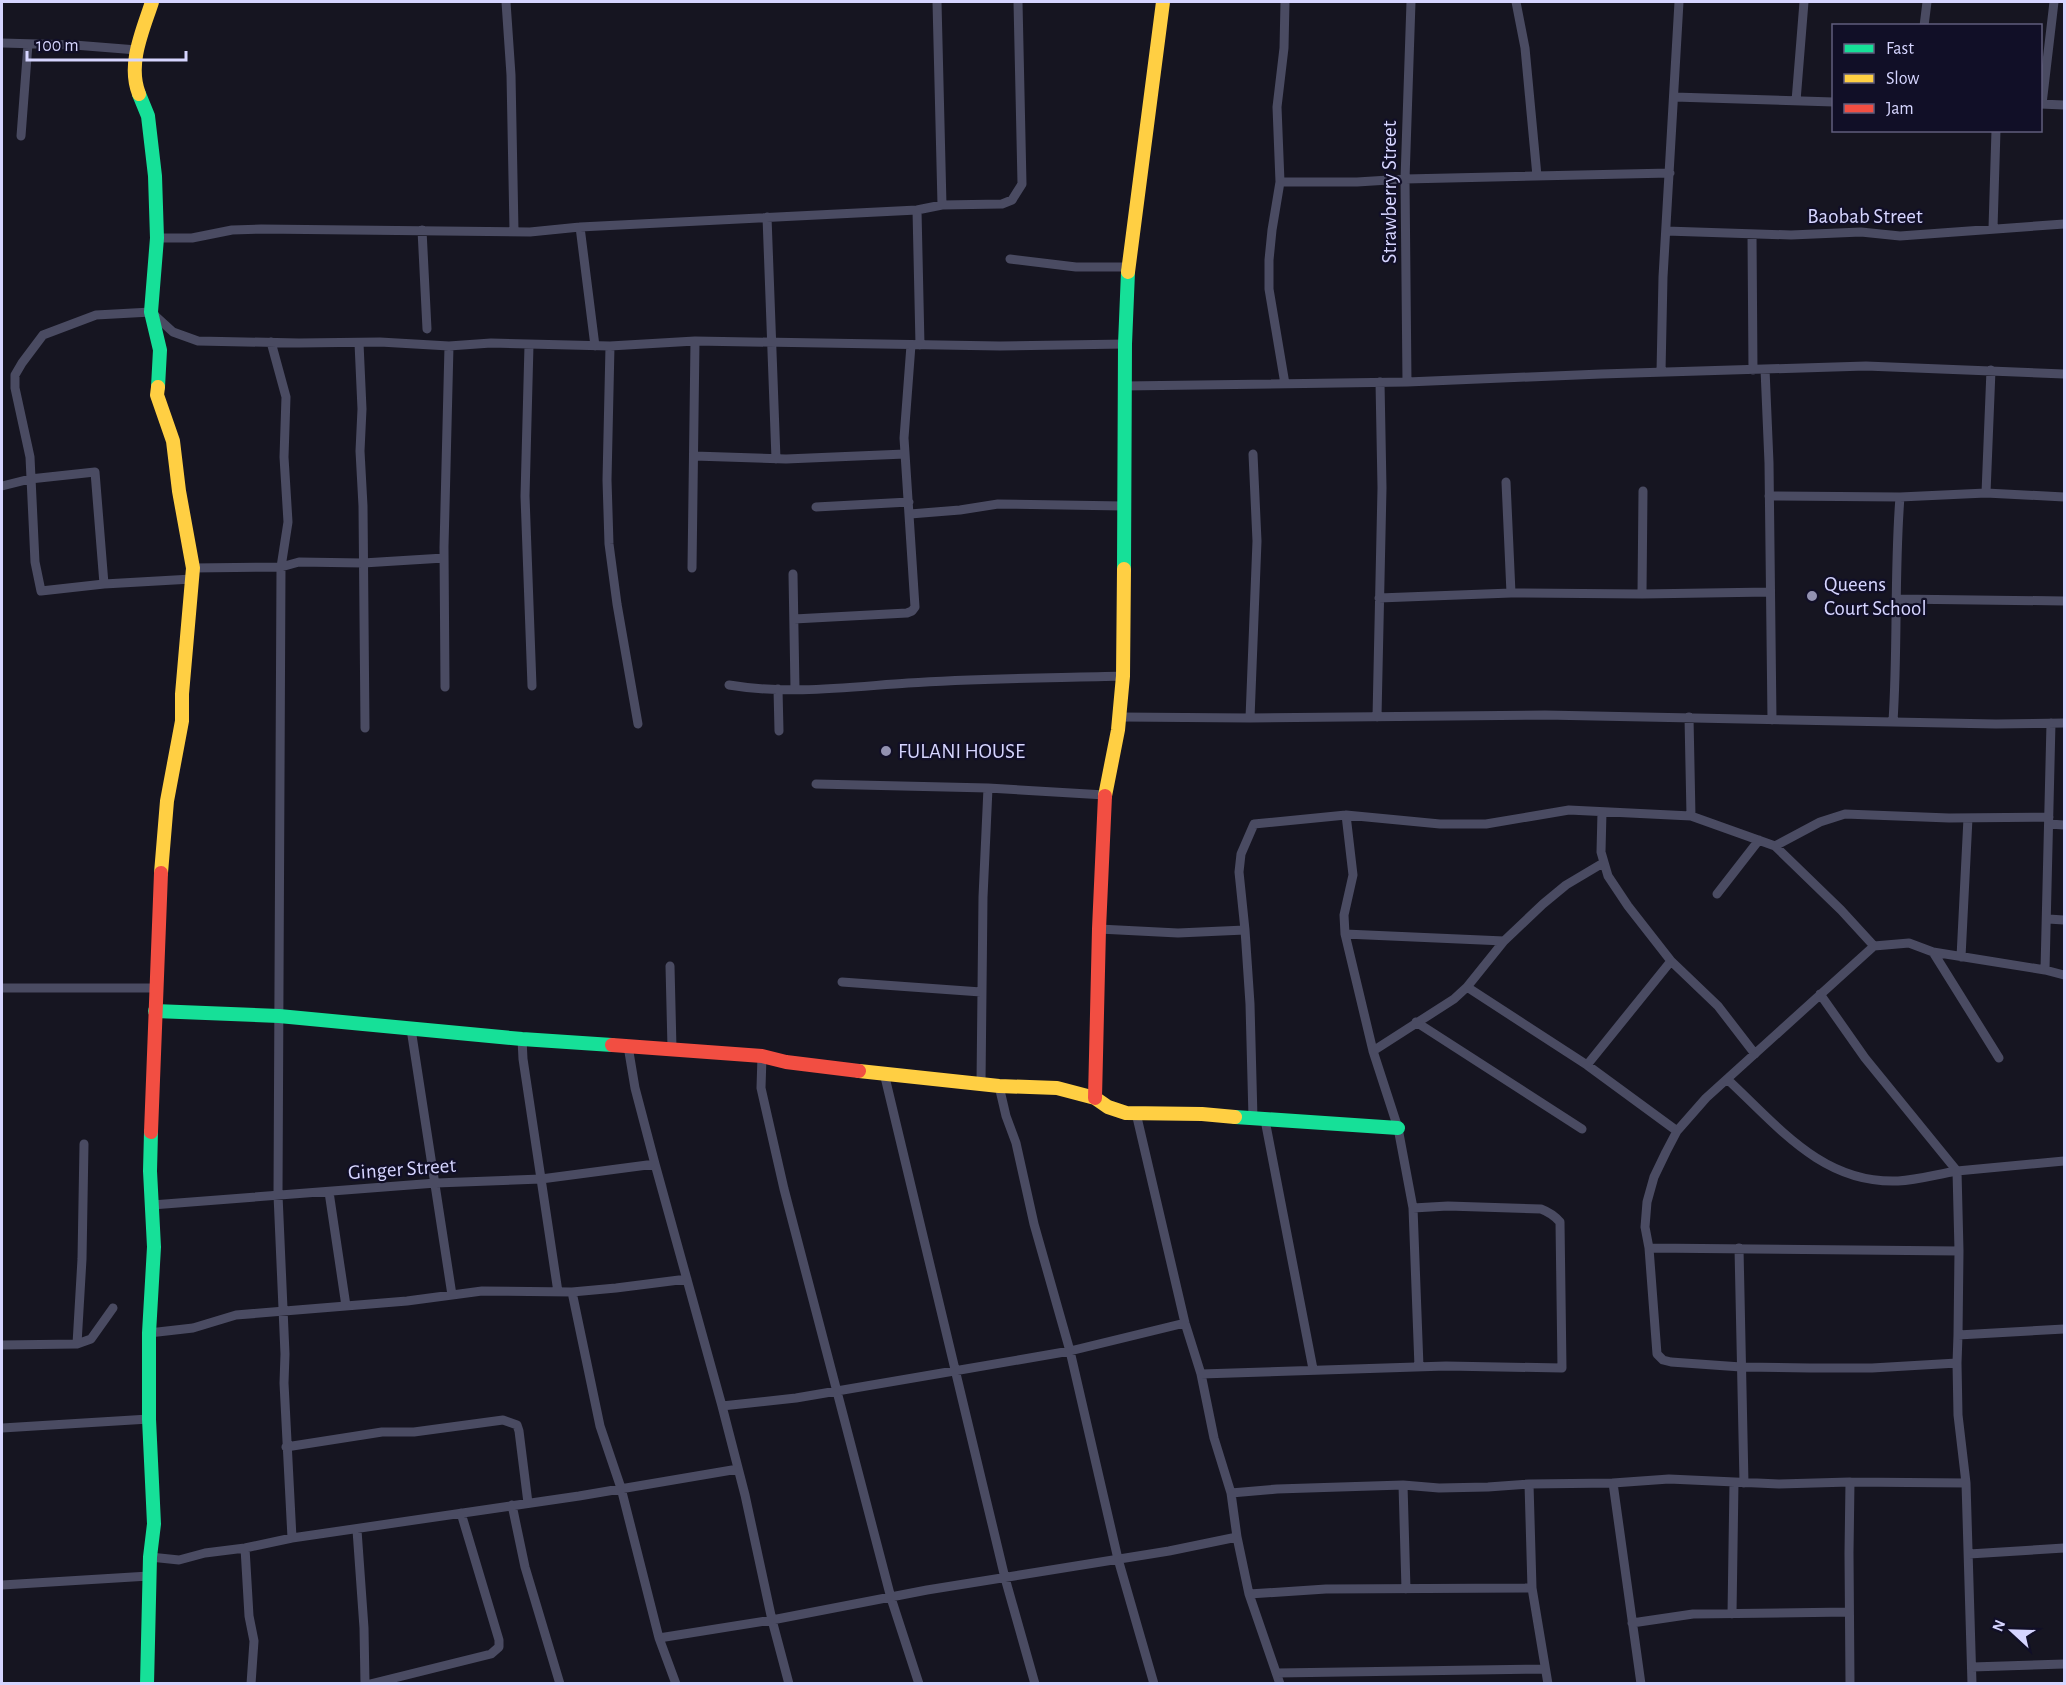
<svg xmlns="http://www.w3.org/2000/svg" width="2066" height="1685" viewBox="0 0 2066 1685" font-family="'Alegreya Sans',sans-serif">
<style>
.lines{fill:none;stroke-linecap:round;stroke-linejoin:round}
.street{stroke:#4a4b62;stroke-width:9}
.fast{stroke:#16e098;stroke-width:14}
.slow{stroke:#ffcf43;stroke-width:14}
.jam{stroke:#f24e42;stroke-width:14}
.poi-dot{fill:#9392b1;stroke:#110f27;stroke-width:2}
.labels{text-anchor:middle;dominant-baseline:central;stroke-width:4.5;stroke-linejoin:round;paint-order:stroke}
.street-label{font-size:21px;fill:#d6d5ff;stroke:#110f27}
.poi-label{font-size:21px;fill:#d6d5ff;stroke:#110f27;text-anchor:start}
</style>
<rect width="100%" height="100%" fill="#161521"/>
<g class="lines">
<path class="street" d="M506 2 511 75 514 231
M937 2 942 205
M1516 2 1525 48 1537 176
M1924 26 1927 2
M2 43 74 45 137 50
M1674 97 1834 102
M1796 101 1804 2
M2040 104 2064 105
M2042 104 2054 2
M21 136 28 44
M1280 182H1357L1405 179 1670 173
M917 210 920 345
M767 217 776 459
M580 227 595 346
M1993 228 1996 130
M422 230 427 329
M1666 231 1791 235 1861 232 1900 236 2064 224
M1752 234 1753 370
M157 238H192L232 230 261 229 530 232 580 227 917 210 942 205 1002 204 1012 200 1022 184 1018 2
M1010 259 1076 267H1128
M271 342 286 397 284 457 288 522 281 567 278 1195 285 1354 284 1383 292 1538
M359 343 362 409 360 451 363 506 365 728
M529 345 525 496 532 686
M610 346 607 480 609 544 617 604 638 724
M1765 369 1769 463 1772 720
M1661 372 1663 277 1679 2
M1407 382 1405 179 1411 2
M1285 384 1269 289V260L1272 230 1280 182 1277 107 1284 48 1285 2
M1124 386 1407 382 1601 374 1866 366 2064 374
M694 456 786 459 905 454
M1506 482 1511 593
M2 486 30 479 95 472 104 584
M1986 493 1991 370
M1769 496 1900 497 1986 493 2064 497
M816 507 909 502
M910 514 960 510 998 504 1124 506
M193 568 281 567 299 562 363 563 444 558
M692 568 695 341
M793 574 795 689
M192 579 104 584 41 591 35 562 30 457 15 388V375L22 363 43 335 96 315 151 312 173 332 198 341 299 343 380 342 449 346 491 343 610 346 695 341 1000 346 1125 344
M1642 594 1643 491
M1379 598 1511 593 1642 594 1770 592
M1897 599 2064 601
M794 619 907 613 912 611 915 607 904 438 911 345
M729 685C788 695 849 687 908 683 979 678 1051 678 1123 676
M445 687 444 547 449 346
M778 689 779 731
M1120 717 1250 718 1545 715 1996 724 2064 723
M1377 717 1382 488 1380 382
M1689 717 1691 816
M1250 718 1257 541 1253 454
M1893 721C1898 646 1894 572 1900 497
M816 784 988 788 1105 795
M1602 812 1601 852 1608 876 1628 906 1671 961 1718 1006 1755 1054
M1346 815 1353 875 1344 915 1345 934 1373 1051 1398 1128 1413 1208 1419 1367
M2049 824 2064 825
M1775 846 1820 822 1845 814 1949 818 2049 817
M1717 894 1759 840
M2048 919 2064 920
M1099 929 1178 933 1245 930
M1345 934 1504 941
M1933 952 1999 1058
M1961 957 1968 818
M670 966 672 1048
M2045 970 2051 723
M842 982 981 992
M1467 987 1587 1065 1677 1131
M2 988H156
M1416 1022 1582 1129
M411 1029 452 1295
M522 1039 523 1059 558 1292
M628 1046 635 1088 655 1164 722 1406 745 1495 772 1620 789 1684
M1373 1051 1454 999 1467 987 1504 941 1543 904 1566 885 1603 863
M762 1056 761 1088 784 1189 891 1598 919 1684
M1587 1065 1671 961
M884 1073 1005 1578 1035 1684
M1727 1079C1778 1126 1822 1184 1898 1181 1918 1180 1938 1174 1957 1171L1865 1058 1820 994
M981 1084 983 897 988 788
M999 1086 1006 1116 1016 1143 1034 1224 1070 1351 1118 1559 1154 1684
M1136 1113 1185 1323 1201 1374 1214 1438 1231 1493 1237 1537 1249 1594 1280 1684
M1253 1118 1250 1004 1245 930 1239 872 1241 854 1254 824 1346 815 1440 824H1486L1569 810 1691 816 1775 846 1841 910 1874 946
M1265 1120 1313 1369
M329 1192 346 1306
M152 1205 436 1183 541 1179 655 1164
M1649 1248 1959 1251 1958 1335
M1739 1248 1744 1483
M1959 1251 1957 1171 2064 1161
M572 1292 600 1426 621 1488 659 1638 676 1684
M149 1333 193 1328 236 1315 407 1301 482 1291 572 1292 616 1288 687 1279
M77 1344 82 1259 84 1144
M2 1345 77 1344 91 1339 113 1308
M1957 1363 1872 1368H1810L1741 1367 1671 1362 1663 1360 1657 1354 1649 1248 1645 1227 1647 1202 1654 1177 1666 1152 1677 1131 1706 1098 1874 946 1909 943 1933 952 2045 970 2064 975
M1201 1374 1446 1366 1562 1368 1560 1222C1554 1215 1549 1212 1541 1209L1448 1206 1413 1208
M722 1406 796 1398 954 1371 1070 1351 1185 1323
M2 1428 149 1419
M286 1447 382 1432H414L503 1420 517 1425 519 1431 528 1503
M1613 1483 1641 1684
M1529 1484 1532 1588 1548 1684
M1403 1485 1406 1589
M1231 1493 1277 1489 1403 1485 1439 1488 1488 1487 1529 1484 1613 1483 1669 1479 1779 1484 1850 1482 1966 1483
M512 1505 525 1567 560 1684
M357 1530 364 1628 365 1684
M245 1548 249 1616 254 1641 251 1684
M1969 1554 2064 1548
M150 1557 179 1560 205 1553 245 1548 292 1538 579 1496 738 1469
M2 1585 149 1576
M1249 1594 1326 1589 1532 1588
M1732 1614 1734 1482
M1632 1623 1693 1614 1849 1612
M659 1638 772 1620 927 1590 1169 1551 1237 1537
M1972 1667 2064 1664
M1277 1673 1545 1669
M370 1684 491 1654 499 1647V1640L461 1513
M1850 1684 1849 1553 1850 1482
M1972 1684 1966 1483 1958 1415 1957 1363 1958 1335 2064 1329"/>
<path class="fast" d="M139 94 148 116 155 176 157 238 151 312 160 350 158 387
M1124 569 1125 344 1128 272
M155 1011 279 1016 522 1039 612 1045
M1235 1117 1398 1128
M147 1684 150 1557 154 1524 149 1419V1333L154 1247 150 1171 151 1132"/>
<path class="slow" d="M139 94C127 64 143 30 152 2
M1128 272 1163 2
M158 387 157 395 173 441 179 491 193 568 182 694V721L167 801 161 873
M1105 796 1118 730 1123 676 1124 569
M859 1071 999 1086 1057 1088 1095 1098 1108 1107 1126 1113 1202 1114 1235 1117"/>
<path class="jam" d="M612 1045 762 1056 786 1062 859 1071
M1095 1098 1099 929 1105 796
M151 1132 161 873"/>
</g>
<g class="poi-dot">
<circle cx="1812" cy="596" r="6"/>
<circle cx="886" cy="751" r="6"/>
</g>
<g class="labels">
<g class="street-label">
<text transform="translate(1389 192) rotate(-90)">Strawberry Street</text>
<text x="1865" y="216">Baobab Street</text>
<text transform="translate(402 1169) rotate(-4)">Ginger Street</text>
</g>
<g class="poi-label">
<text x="1824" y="584">Queens<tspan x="1824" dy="24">Court School</tspan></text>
<text x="898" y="751">FULANI HOUSE</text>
</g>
</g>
<rect width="2066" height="1685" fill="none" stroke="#d6d5ff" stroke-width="6"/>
<rect x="1832" y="24" width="210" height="108" fill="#110f27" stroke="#605e7d" stroke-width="1.5"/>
<rect x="1844" y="44" width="30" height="9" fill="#16e098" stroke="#605e7d" stroke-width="1.5"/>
<text x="1886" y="54" font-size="18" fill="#d6d5ff">Fast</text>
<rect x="1844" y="74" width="30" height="9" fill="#ffcf43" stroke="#605e7d" stroke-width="1.5"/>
<text x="1886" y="84" font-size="18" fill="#d6d5ff">Slow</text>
<rect x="1844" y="104" width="30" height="9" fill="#f24e42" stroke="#605e7d" stroke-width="1.5"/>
<text x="1886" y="114" font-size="18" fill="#d6d5ff">Jam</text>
<g transform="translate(2012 1631) rotate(292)" stroke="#110f27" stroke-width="4.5" paint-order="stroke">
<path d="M0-4.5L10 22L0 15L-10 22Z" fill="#d6d5ff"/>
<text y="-9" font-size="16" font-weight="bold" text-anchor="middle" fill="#d6d5ff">N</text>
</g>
<path d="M27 51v9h159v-9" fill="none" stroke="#d6d5ff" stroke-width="3"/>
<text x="36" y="51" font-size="18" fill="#d6d5ff" stroke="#110f27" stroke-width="4.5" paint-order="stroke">100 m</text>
</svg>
